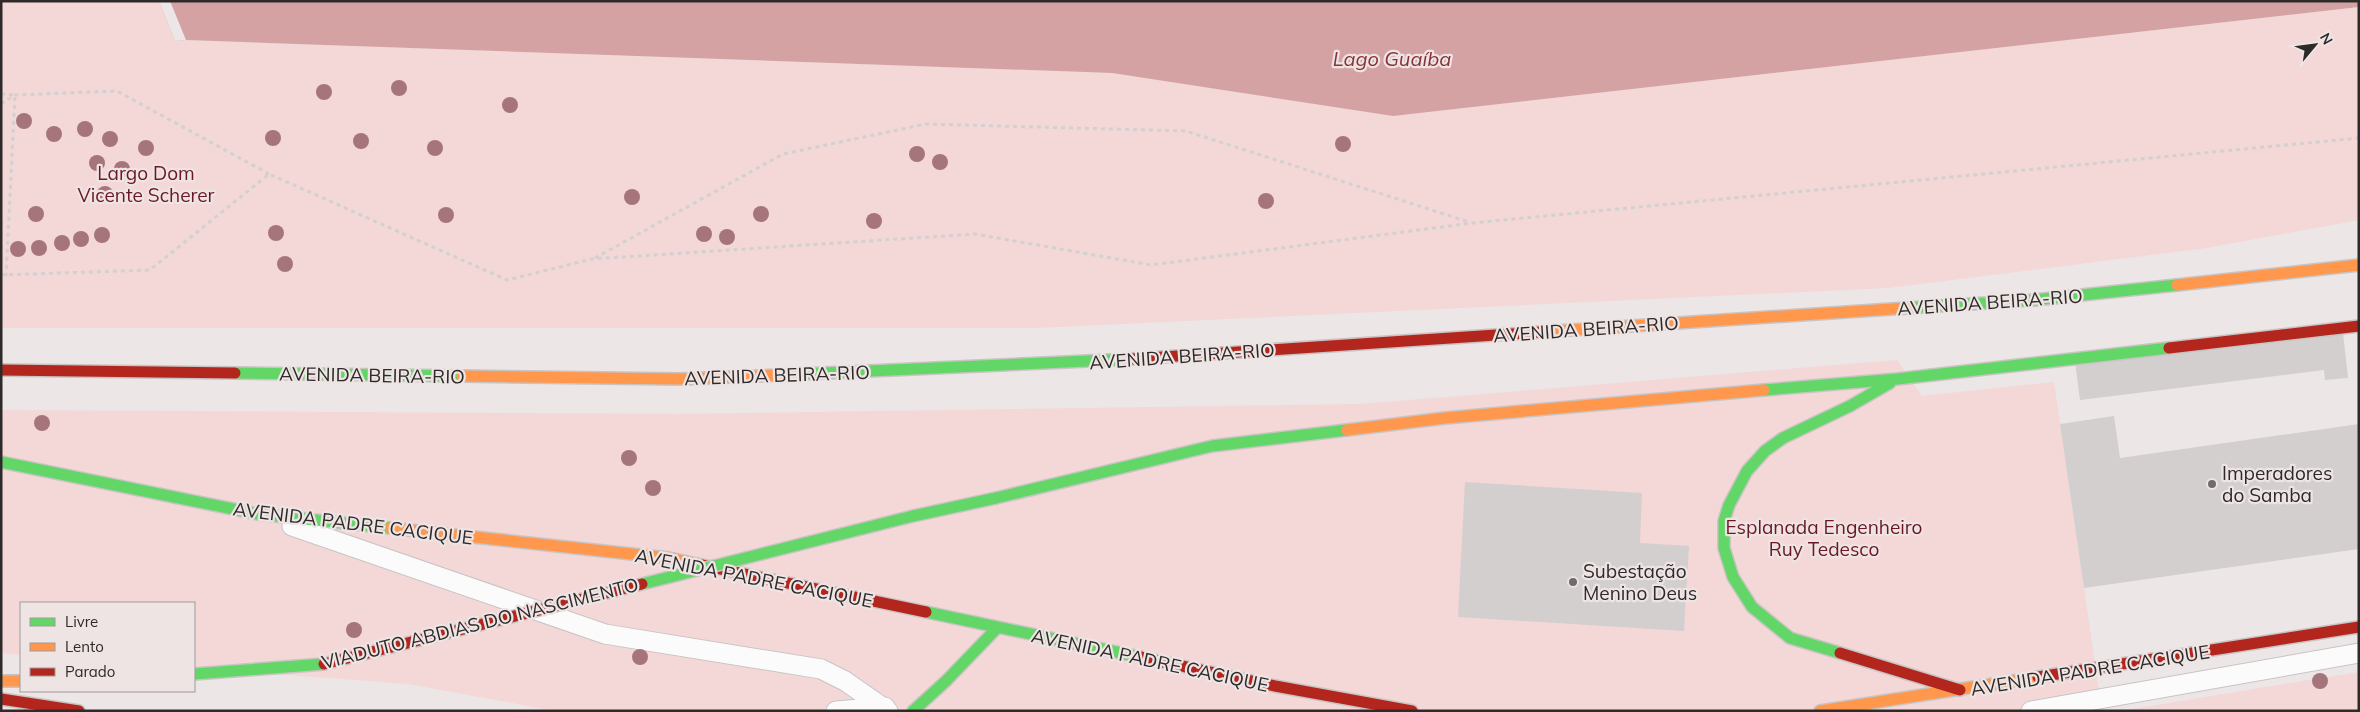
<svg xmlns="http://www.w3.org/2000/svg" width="2360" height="712" viewBox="0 0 2360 712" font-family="Mulish,sans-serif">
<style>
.green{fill:#f4d7d7}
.water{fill:#d5a2a3}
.pier{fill:#ece6e6}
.building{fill:#d3cfcf}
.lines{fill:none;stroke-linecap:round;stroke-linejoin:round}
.lane-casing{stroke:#c9c4c4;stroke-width:21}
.fast-casing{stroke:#c9c4c4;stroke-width:14}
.slow-casing{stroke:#c9c4c4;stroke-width:14}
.jam-casing{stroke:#c9c4c4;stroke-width:14}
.path{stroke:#d2d1d1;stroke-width:3;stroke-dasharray:4 4;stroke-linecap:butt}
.lane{stroke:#fcfbfb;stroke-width:19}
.fast{stroke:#63d668;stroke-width:11}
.slow{stroke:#ff974d;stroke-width:11}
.jam{stroke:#b3261e;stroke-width:11}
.fast-bridge-casing{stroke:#c9c4c4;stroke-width:14;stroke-linecap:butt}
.jam-bridge-casing{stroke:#c9c4c4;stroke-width:14;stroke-linecap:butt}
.fast-bridge{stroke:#63d668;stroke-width:11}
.jam-bridge{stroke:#b3261e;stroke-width:11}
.tree{fill:#a6757b}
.poi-dot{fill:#706c6c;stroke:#eee4e4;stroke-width:2}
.labels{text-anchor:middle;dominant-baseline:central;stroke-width:4.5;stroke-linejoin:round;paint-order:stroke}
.park-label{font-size:19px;fill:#6c1824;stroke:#eee4e4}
.street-label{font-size:19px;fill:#2e2a2a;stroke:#eee4e4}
.poi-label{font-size:19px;fill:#2e2a2a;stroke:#eee4e4;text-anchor:start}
.water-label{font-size:20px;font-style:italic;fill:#88323a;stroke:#eee4e4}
</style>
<rect width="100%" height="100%" fill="#ece6e6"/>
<path class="green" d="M1 1H159L175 41 186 40 1112 73 1393 116 2359 7V220L2207 248 1888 288 1036 328H1Z
M1897 360 1922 396 2054 382 2102 711H555L408 684 194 668V603H21V655L1 653V410L680 414 1360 404Z
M2359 672V711H2119Z"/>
<path class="water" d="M159 1H2359V7L1393 116 1112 73 186 40 175 41Z"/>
<path class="pier" d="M159 1H170L186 40 175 41Z"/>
<path class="building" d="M2343 333 2348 378 2325 380 2324 370 2080 400 2075 362Z
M2114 416 2120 458 2359 424V549L2084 588 2060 424Z
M1465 482 1642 493 1640 543 1689 546 1684 631 1458 617Z"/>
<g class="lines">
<defs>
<path id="lane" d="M292 526 605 634 821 669 845 681 888 711
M836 711 885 707
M2031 711 2359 653"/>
<path id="fast" d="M1907 308 2034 300 2177 285
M235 373 462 376
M781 375 1132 359
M1764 390 1897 379 2169 348
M1 462 258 514 390 528
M996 498 1212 446 1347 430
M926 612 1140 657
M1840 653 1790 638 1752 607 1733 577 1724 548V521L1729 505 1747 471 1765 451 1783 438 1850 406 1890 383
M194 674 324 664
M913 711 946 681 997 628"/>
<path id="slow" d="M2177 285 2359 265
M1541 332 1907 308
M462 376 680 379 781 375
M1347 430 1445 418 1764 390
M390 528 669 558 697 564
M1 681H21
M1820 711 2038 677"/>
<path id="jam" d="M2169 348 2359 326
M1132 359 1541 332
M1 370 235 373
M697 564 926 612
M1840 653 1960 690
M1140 657 1275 686 1412 711
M2038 677 2359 627
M1 699 79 711"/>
</defs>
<use href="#lane" class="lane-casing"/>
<use href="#fast" class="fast-casing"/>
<use href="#slow" class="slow-casing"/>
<use href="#jam" class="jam-casing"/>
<path class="path" d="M1 94 15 95 6 276
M1 104 15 95 117 91 269 174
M595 258 783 154 926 124 1186 131 1469 222
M1 275 150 270 269 174 507 280 592 259 975 234 1151 265 1472 223 2359 138"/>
<use href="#lane" class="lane"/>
<use href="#fast" class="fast"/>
<use href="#slow" class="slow"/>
<use href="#jam" class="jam"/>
<defs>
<path id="fast-bridge" d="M642 584 913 516 996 498"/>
<path id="jam-bridge" d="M324 664 642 584"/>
</defs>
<use href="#fast-bridge" class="fast-bridge-casing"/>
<use href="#jam-bridge" class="jam-bridge-casing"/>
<use href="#fast-bridge" class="fast-bridge"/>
<use href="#jam-bridge" class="jam-bridge"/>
</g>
<g class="tree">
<circle cx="399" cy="88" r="8"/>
<circle cx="324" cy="92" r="8"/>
<circle cx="510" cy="105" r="8"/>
<circle cx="24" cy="121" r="8"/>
<circle cx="85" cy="129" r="8"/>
<circle cx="54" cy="134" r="8"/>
<circle cx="273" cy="138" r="8"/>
<circle cx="110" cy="139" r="8"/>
<circle cx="361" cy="141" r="8"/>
<circle cx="1343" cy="144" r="8"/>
<circle cx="146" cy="148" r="8"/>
<circle cx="435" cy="148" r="8"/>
<circle cx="917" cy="154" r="8"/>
<circle cx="940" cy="162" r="8"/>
<circle cx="97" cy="163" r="8"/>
<circle cx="122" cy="169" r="8"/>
<circle cx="105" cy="194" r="8"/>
<circle cx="632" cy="197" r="8"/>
<circle cx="1266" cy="201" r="8"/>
<circle cx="36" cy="214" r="8"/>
<circle cx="761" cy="214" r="8"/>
<circle cx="446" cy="215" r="8"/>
<circle cx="874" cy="221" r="8"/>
<circle cx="276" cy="233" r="8"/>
<circle cx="704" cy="234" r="8"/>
<circle cx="102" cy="235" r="8"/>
<circle cx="727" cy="237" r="8"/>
<circle cx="81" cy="239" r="8"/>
<circle cx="62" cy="243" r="8"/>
<circle cx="39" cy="248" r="8"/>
<circle cx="18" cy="249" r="8"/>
<circle cx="285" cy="264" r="8"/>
<circle cx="42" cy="423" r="8"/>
<circle cx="629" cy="458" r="8"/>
<circle cx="653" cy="488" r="8"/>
<circle cx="354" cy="630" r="8"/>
<circle cx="640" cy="657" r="8"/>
<circle cx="2320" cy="681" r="8"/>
</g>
<g class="poi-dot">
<circle cx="2212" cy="484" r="5"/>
<circle cx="1573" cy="582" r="5"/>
</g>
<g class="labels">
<g class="park-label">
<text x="146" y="173">Largo Dom<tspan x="146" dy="22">Vicente Scherer</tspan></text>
<text x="1824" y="527">Esplanada Engenheiro<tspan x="1824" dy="22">Ruy Tedesco</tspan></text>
</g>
<g class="street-label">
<text transform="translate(1990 302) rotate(-4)">AVENIDA BEIRA-RIO</text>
<text transform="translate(1586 329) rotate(-4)">AVENIDA BEIRA-RIO</text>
<text transform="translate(1182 356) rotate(-4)">AVENIDA BEIRA-RIO</text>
<text transform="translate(372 375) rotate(1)">AVENIDA BEIRA-RIO</text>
<text transform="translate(777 375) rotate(-2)">AVENIDA BEIRA-RIO</text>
<text transform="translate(353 523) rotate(7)">AVENIDA PADRE CACIQUE</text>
<text transform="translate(754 578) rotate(11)">AVENIDA PADRE CACIQUE</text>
<text transform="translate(480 623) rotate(-14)">VIADUTO ABDIAS DO NASCIMENTO</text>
<text transform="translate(1150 660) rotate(12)">AVENIDA PADRE CACIQUE</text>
<text transform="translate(2090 670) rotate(-9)">AVENIDA PADRE CACIQUE</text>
</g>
<g class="poi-label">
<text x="2222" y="473">Imperadores<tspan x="2222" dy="22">do Samba</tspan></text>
<text x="1583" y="571">Subestação<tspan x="1583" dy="22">Menino Deus</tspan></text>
</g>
<g class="water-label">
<text x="1392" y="58">Lago Guaíba</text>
</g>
</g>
<rect width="2360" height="712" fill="none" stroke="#2e2a2a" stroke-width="5"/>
<rect x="20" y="602" width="175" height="90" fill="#eee4e4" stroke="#a19a9a"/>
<rect x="30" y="618" width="25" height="8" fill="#63d668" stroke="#a19a9a"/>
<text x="65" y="627" font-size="15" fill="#2e2a2a">Livre</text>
<rect x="30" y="643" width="25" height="8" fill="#ff974d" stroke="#a19a9a"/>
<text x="65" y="652" font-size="15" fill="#2e2a2a">Lento</text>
<rect x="30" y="668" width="25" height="8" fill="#b3261e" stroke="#a19a9a"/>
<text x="65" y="677" font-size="15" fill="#2e2a2a">Parado</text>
<g transform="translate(2315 45) rotate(61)" stroke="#eee4e4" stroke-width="4" paint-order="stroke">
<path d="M0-4L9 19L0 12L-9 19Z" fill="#2e2a2a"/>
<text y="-8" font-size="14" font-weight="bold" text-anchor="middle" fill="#2e2a2a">N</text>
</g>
</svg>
